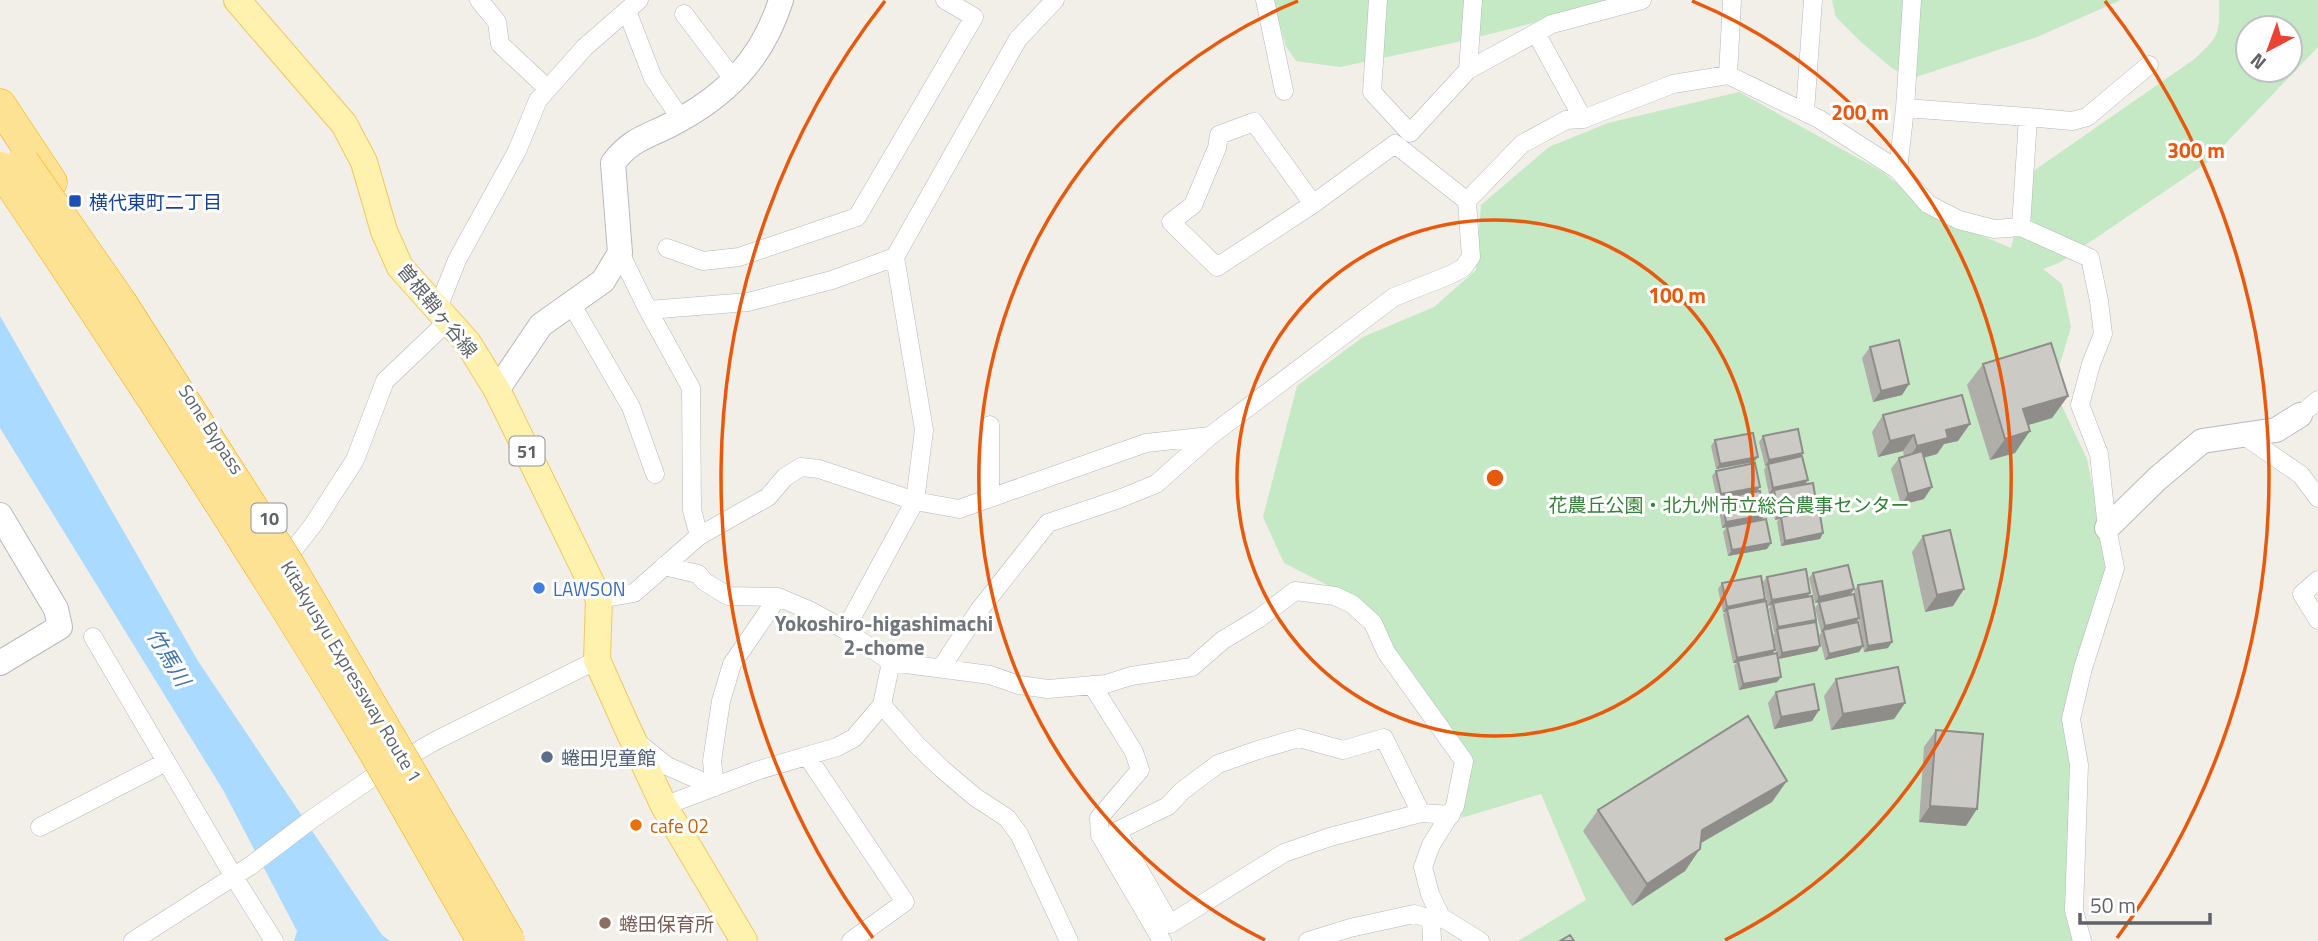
<svg xmlns="http://www.w3.org/2000/svg" width="2318" height="941" viewBox="0 0 2318 941" font-family="'Titillium Web','Noto Sans JP',sans-serif">
<style>
.green{fill:#c5e8c5;fill-rule:evenodd}
.water{fill:#aadaff}
.lines{fill:none;stroke-linecap:round;stroke-linejoin:round}
.street-casing{stroke:#b5b8bc;stroke-width:19}
.secondary-casing{stroke:#b6babf;stroke-width:26}
.primary-casing{stroke:#f2c960;stroke-width:28}
.highway-casing{stroke:#f9ab00;stroke-width:33}
.street{stroke:#fff;stroke-width:18}
.secondary{stroke:#fff;stroke-width:24}
.primary{stroke:#fff2af;stroke-width:26}
.highway{stroke:#fde293;stroke-width:32}
.highway-bridge-casing{stroke:#f9ab00;stroke-width:33;stroke-linecap:butt}
.highway-bridge{stroke:#fde293;stroke-width:32}
.wall{fill:#afaea9;fill-rule:evenodd}
.shaded-wall{fill:#8f8d8a}
.building{fill:#cccac5;stroke:#8f8d8a;stroke-width:2}
.ring{fill:none;stroke:#e8590c;stroke-width:3.5}
.transit-dot{fill:#1a4fb4;stroke:#fff;stroke-width:2.5}
.shop-dot{fill:#3f7fe0;stroke:#fff;stroke-width:2.5}
.service-dot{fill:#5c6f8a;stroke:#fff;stroke-width:2.5}
.food-dot{fill:#e8710a;stroke:#fff;stroke-width:2.5}
.education-dot{fill:#8d6e63;stroke:#fff;stroke-width:2.5}
.labels{text-anchor:middle;dominant-baseline:central;stroke-width:6;stroke-linejoin:round;paint-order:stroke}
.shield{fill:#fff;stroke:#8f9295;stroke-width:2}
.shield-label{font-size:18px;font-weight:bold;fill:#5f6368}
.transit-label{font-size:19px;fill:#164399;stroke:#fff;text-anchor:start}
.street-label{font-size:19px;fill:#5f6368;stroke:#fff}
.park-label{font-size:19px;fill:#348238;stroke:#fff}
.shop-label{font-size:19px;fill:#366cbe;stroke:#fff;text-anchor:start}
.service-label{font-size:19px;fill:#4e5e75;stroke:#fff;text-anchor:start}
.food-label{font-size:19px;fill:#c56008;stroke:#fff;text-anchor:start}
.education-label{font-size:19px;fill:#785e54;stroke:#fff;text-anchor:start}
.neighbourhood-label{font-size:21px;font-weight:bold;fill:#70757a;stroke:#fff}
.water-label{font-size:21px;font-style:italic;fill:#4174aa;stroke:#fff}
.centre{fill:#e8590c;stroke:#fff;stroke-width:3.5}
.ring-label{font-size:21px;text-anchor:middle;font-weight:bold;fill:#e8590c;stroke:#fff;stroke-width:6;stroke-linejoin:round;paint-order:stroke}
</style>
<rect width="100%" height="100%" fill="#f1efe8"/>
<path class="green" d="M1272 0H1622L1467 40 1340 67 1296 61 1286 46Z
M1832 0H2121L2037 37 1913 78 1893 69 1861 42 1836 17Z
M2219 0H2318V47L2208 162 2059 263 2043 269 2062 284 2071 327 2053 387 2087 459 2109 567 2068 720 2078 941H1518L1586 900 1541 794 1461 818 1470 764 1349 596 1284 563 1263 517 1297 386 1363 337 1434 307 1476 270 1481 205 1549 147 1608 123 1739 92 1883 172 1939 218 2011 248 2029 174 2193 60C2219 37 2220 35 2219 0ZM2248 28H2290V70H2248Z"/>
<path class="water" d="M0 316 198 661 382 935 390 941H294L297 931 223 790 0 428Z"/>
<g class="lines">
<defs>
<path id="street" d="M479 0 497 22 500 44 547 88
M1265 0 1284 91
M1378 0 1372 92 1410 133 1468 70
M1473 0 1468 70 1552 24 1642 0
M1912 0 1905 108 2028 117 2021 227
M627 11 653 78 681 119
M684 14 734 80
M1536 33 1583 119
M1728 75 1732 0
M1805 112 1813 0
M2028 117 2072 121 2087 117 2149 65
M1898 170 1905 108
M1313 204 1217 267 1171 222 1193 205 1217 148 1219 135 1254 122 1313 204 1395 144 1467 201
M667 248 703 261 739 257 857 217 974 17 945 0
M620 253 648 310 748 302 832 280 895 257 1018 39 1055 0
M572 305 631 407 655 474
M438 308 457 260 517 151 538 100 585 47 639 0
M648 310 691 388 692 510 699 536
M2300 415 2318 400
M990 425V498
M2243 435 2301 475 2318 498
M291 553 313 525 355 460 385 381 449 320
M664 566 698 574 705 582 728 596 778 597 811 611 845 630 891 662 990 675 1019 685 1048 689 1106 684 1131 676 1192 667 1223 640 1258 619 1295 591 1335 596 1352 604 1373 623 1386 652 1464 761 1455 806 1431 845 1423 867 1430 894 1441 917 1480 941
M2318 580 2302 594 2318 620
M599 599 634 593 699 536 768 497 785 477 801 467 819 469 915 501 959 509 1146 443 1210 436
M845 630 915 501 924 430 895 257
M93 637 234 877 274 941
M941 668 980 609 1048 523 1119 499 1156 484 1210 436 1394 297 1450 275 1463 268 1471 257 1467 201 1522 144 1566 120 1583 119 1673 84 1728 75 1819 119 1898 170 1928 204 1959 220 1994 229 2021 227 2090 258 2099 301 2103 334 2091 364 2080 405 2099 454 2107 528 2115 568 2083 668 2071 719 2079 765 2074 910 2082 941
M1092 685 1134 752 1140 770 1099 818 1100 835 1162 941
M882 705 917 745 942 769 975 797 1007 818 1019 834 1069 941
M637 742 667 766 715 787
M807 756 905 902 851 941
M715 787 712 761 721 701 732 664 778 597
M664 806 756 771 837 747 854 738 882 705 891 662
M1421 813 1330 837 1284 853 1170 924 1117 831 1168 806 1182 791 1218 764 1258 750 1299 738 1343 750 1384 738 1421 813 1451 815
M40 827 166 762
M133 941 250 866 312 819 376 775 435 741 597 660
M1308 941 1350 928 1414 914 1431 919
M1432 941 1431 919 1440 917"/>
<path id="secondary" d="M497 390 541 325 603 281 620 253 613 163C630 140 646 137 670 125 725 97 762 60 781 0
M0 515 56 609 60 627 0 663
M2107 528 2157 479 2202 441 2276 430 2300 415"/>
<path id="primary" d="M237 0 344 124 364 162 384 231 400 267 468 343 497 390 599 599 597 660 626 725 664 806 744 941"/>
<path id="highway" d="M0 105 51 182"/>
</defs>
<use href="#street" class="street-casing"/>
<use href="#secondary" class="secondary-casing"/>
<use href="#primary" class="primary-casing"/>
<use href="#highway" class="highway-casing"/>
<use href="#street" class="street"/>
<use href="#secondary" class="secondary"/>
<use href="#primary" class="primary"/>
<use href="#highway" class="highway"/>
<defs>
<path id="highway-bridge" d="M23 162 121 303 288 564 509 941
M0 168C124 352 246 539 361 729 403 799 442 871 483 941"/>
</defs>
<use href="#highway-bridge" class="highway-bridge-casing"/>
<use href="#highway-bridge" class="highway-bridge"/>
</g>
<path class="wall" d="M1870 347 1909 384 1902 395 1873 402 1862 358Z
M1983 364 2068 396 2052 418 2028 425 2015 453 1990 460 1967 385Z
M1883 415 1958 441 1944 444 1937 454 1924 458V499L1901 505 1891 469 1899 458 1904 456 1903 451 1878 457 1872 432Z
M1763 436 1803 453 1801 456 1804 485 1817 507 1815 510 1823 533 1820 539 1781 546 1777 522 1779 519 1775 520 1770 496 1772 493 1769 494 1764 470 1766 466H1765L1759 442Z
M1715 440 1758 457 1754 462 1716 469 1711 446Z
M1716 471 1756 492 1765 515 1761 520 1767 549 1728 556 1723 532 1727 527 1722 528 1718 504 1721 499 1717 500 1712 476Z
M1923 536 1953 606 1925 612 1912 552Z
M1813 573 1854 589 1850 595 1815 603 1809 578Z
M1767 577 1808 596 1816 620 1814 622 1820 646 1817 651 1778 659 1773 635 1775 632H1774L1769 609 1771 605 1768 606 1763 582Z
M1722 583 1765 599 1764 602 1777 682 1739 690 1734 666 1736 663H1733L1723 614 1725 612H1723L1718 589Z
M1858 585 1888 648 1864 652 1863 647 1859 652 1825 660 1819 636 1822 631 1821 632 1815 608 1819 602 1857 607 1854 591ZM1859 619 1863 643 1856 622Z
M1836 679 1905 703 1894 719 1831 730 1824 696Z
M1776 692 1819 710 1812 721 1774 729 1768 703Z
M1936 730 1966 826 1919 822 1924 747Z
M1772 802 1701 843 1685 871 1632 906 1583 831 1598 810Z"/>
<path class="shaded-wall" d="M1909 384 1902 395 1873 402 1881 391Z
M2068 396 2052 418 2008 431 2023 409Z
M1970 424 1958 441 1944 444 1937 454 1906 462 1917 446 1946 430Z
M2030 431 2015 453 1990 460 2005 439Z
M1914 435 1903 451 1878 457 1890 441Z
M1803 453 1799 458 1768 464 1765 466 1769 460Z
M1758 457 1754 462 1716 469 1720 464Z
M1808 480 1804 486 1774 490 1772 493 1769 494 1773 488Z
M1760 487 1756 493 1717 500 1721 494Z
M1932 487 1924 499 1901 505 1908 494Z
M1817 507 1813 513 1781 517 1779 519 1775 520 1779 514Z
M1765 515 1761 520 1722 528 1726 522Z
M1823 533 1820 539 1781 546 1785 541Z
M1771 543 1767 549 1728 556 1732 550Z
M1854 589 1850 595 1815 603 1819 597Z
M1964 589 1953 606 1925 612 1937 595Z
M1810 593 1806 599 1773 603 1771 605 1768 606 1772 600Z
M1765 599 1761 605 1727 609 1725 612H1723L1727 607Z
M1859 618 1855 624 1821 632 1825 626Z
M1816 620 1812 625 1777 629 1774 632 1778 627Z
M1892 642 1888 648 1864 652 1868 646Z
M1820 646 1817 651 1778 659 1782 653Z
M1863 646 1859 652 1825 660 1829 654Z
M1775 650 1771 656 1738 661 1736 663H1733L1737 658Z
M1781 677 1777 682 1739 690 1743 684Z
M1905 703 1894 719 1831 730 1843 714Z
M1819 710 1812 721 1774 729 1781 717Z
M1787 781 1772 802 1687 851 1702 830Z
M1930 806 1977 809 1966 826 1919 822Z
M1700 849 1685 871 1632 906 1647 884Z"/>
<path class="building" d="M1899 340 1909 384 1881 391 1870 347Z
M2051 343 2068 396 2023 409 2030 431 2005 439 1983 364Z
M1962 395 1970 424 1946 430 1948 438 1917 446 1914 435 1890 441 1883 415Z
M1798 429 1803 453 1769 460 1763 436Z
M1753 433 1758 457 1720 464 1715 440Z
M1922 451 1932 487 1908 494 1899 458Z
M1802 456 1808 480 1773 488 1768 464Z
M1755 463 1760 487 1721 494 1716 471Z
M1813 483 1817 507 1779 514 1774 490Z
M1760 491 1765 515 1726 522 1722 498Z
M1819 509 1823 533 1785 541 1781 517Z
M1766 519 1771 543 1732 550 1727 527Z
M1950 530 1964 589 1937 595 1923 536Z
M1848 565 1854 589 1819 597 1813 573Z
M1806 569 1810 593 1772 600 1767 577Z
M1761 576 1765 599 1727 607 1722 583Z
M1882 581 1892 642 1868 646 1858 585Z
M1854 594 1859 618 1825 626 1819 602Z
M1812 596 1816 620 1778 627 1773 603Z
M1766 601 1775 650 1737 658 1727 609Z
M1816 622 1820 646 1782 653 1777 629Z
M1858 622 1863 646 1829 654 1823 630Z
M1777 653 1781 677 1743 684 1738 661Z
M1898 667 1905 703 1843 714 1836 679Z
M1814 684 1819 710 1781 717 1776 692Z
M1748 716 1787 781 1702 830 1700 849 1647 884 1598 810Z
M1936 730 1983 734 1977 809 1930 806Z
M1570 935 1574 941H1560Z"/>
<g class="ring">
<circle cx="1495" cy="478" r="258"/>
<path d="M1265 940A516 516 0 0 1 1298 1M1692 1A516 516 0 0 1 1725 940"/>
<path d="M873 938A774 774 0 0 1 885 1M2105 1A774 774 0 0 1 2117 938"/>
</g>
<rect class="transit-dot" x="68" y="194" width="14" height="14" rx="3.5"/>
<circle class="shop-dot" cx="539" cy="588" r="7"/>
<circle class="service-dot" cx="547" cy="757" r="7"/>
<circle class="food-dot" cx="636" cy="825" r="7"/>
<circle class="education-dot" cx="605" cy="923" r="7"/>
<g class="labels">
<g class="shield">
<rect x="509.5" y="436.5" width="35" height="29" rx="5"/>
<rect x="251.5" y="503.5" width="35" height="29" rx="5"/>
</g>
<g class="shield-label">
<text x="527" y="451">51</text>
<text x="269" y="518">10</text>
</g>
<g class="transit-label">
<text x="89" y="201">横代東町二丁目</text>
</g>
<g class="street-label">
<text transform="translate(438 310) rotate(51)">曽根鞘ヶ谷線</text>
<text transform="translate(212 429) rotate(57)">Sone Bypass</text>
<text transform="translate(352 671) rotate(59)">Kitakyusyu Expressway Route 1</text>
</g>
<g class="park-label">
<text x="1729" y="504">花農丘公園・北九州市立総合農事センター</text>
</g>
<g class="shop-label">
<text x="553" y="588">LAWSON</text>
</g>
<g class="service-label">
<text x="561" y="757">蜷田児童館</text>
</g>
<g class="food-label">
<text x="650" y="825">cafe 02</text>
</g>
<g class="education-label">
<text x="619" y="923">蜷田保育所</text>
</g>
<g class="neighbourhood-label">
<text x="884" y="623">Yokoshiro-higashimachi<tspan x="884" dy="24">2-chome</tspan></text>
</g>
<g class="water-label">
<text transform="translate(169 657) rotate(59)">竹馬川</text>
</g>
</g>
<circle cx="1495" cy="478" r="10" class="centre"/>
<g class="ring-label">
<text x="1860" y="120">200 m</text>
<text x="2196" y="158">300 m</text>
<text x="1677" y="303">100 m</text>
</g>
<g transform="translate(2269 49) rotate(221)"><circle r="33" fill="#ffffff" stroke="#bfc1c3" stroke-width="2"/>
<path d="M0-5L12 26L0 18L-12 26Z" fill="#ea4335"/>
<text y="-10" font-size="19" font-weight="bold" text-anchor="middle" fill="#5f6368">N</text>
</g>
<path d="M2080 913v10h130v-10" fill="none" stroke="#5f6368" stroke-width="3.5"/>
<text x="2090" y="913" font-size="21" fill="#5f6368" stroke="#ffffff" stroke-width="5" paint-order="stroke">50 m</text>
</svg>
